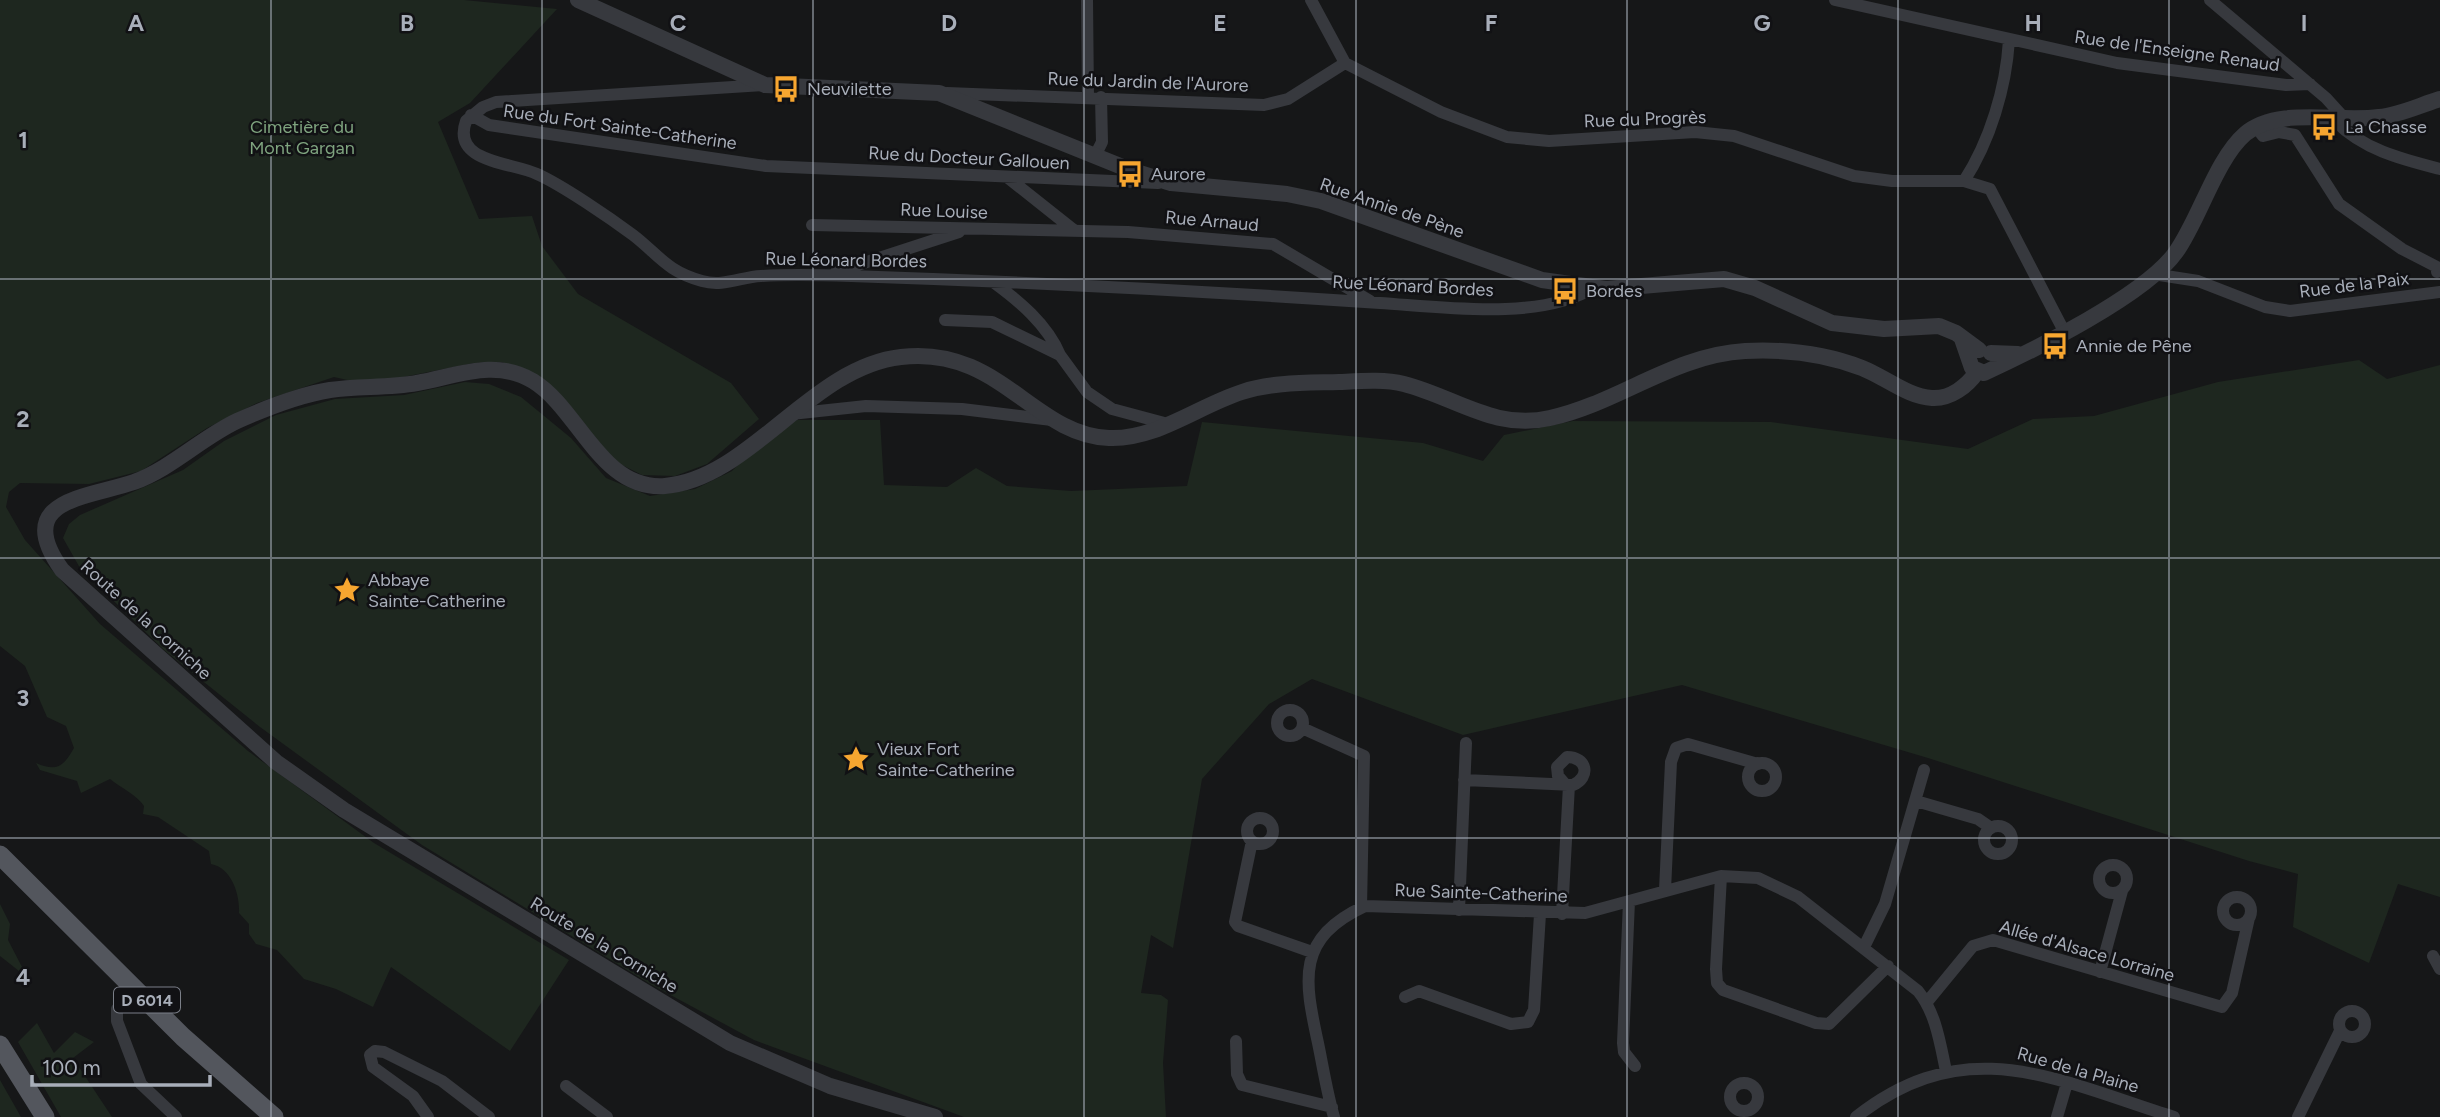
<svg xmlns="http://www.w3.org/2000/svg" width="2440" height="1117" viewBox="0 0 2440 1117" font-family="Figtree,sans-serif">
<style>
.green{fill:#1e271f}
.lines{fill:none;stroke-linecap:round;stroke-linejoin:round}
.minor{stroke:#37393e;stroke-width:12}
.tertiary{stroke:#37393e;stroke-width:16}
.primary{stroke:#53565d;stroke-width:19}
.grid{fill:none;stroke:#a8aeb9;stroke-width:2;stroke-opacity:0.55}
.labels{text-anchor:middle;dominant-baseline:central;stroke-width:5;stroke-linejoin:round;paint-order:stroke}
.shield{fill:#111114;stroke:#7b7f88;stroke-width:2}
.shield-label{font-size:16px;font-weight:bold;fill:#a8aeb9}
.street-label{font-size:18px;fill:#a8aeb9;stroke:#111114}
.poi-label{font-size:18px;fill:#a8aeb9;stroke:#111114;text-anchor:start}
.park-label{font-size:18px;fill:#7fa47f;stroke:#111114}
.grid-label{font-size:23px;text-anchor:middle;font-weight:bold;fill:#a8aeb9;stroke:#111114;stroke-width:5;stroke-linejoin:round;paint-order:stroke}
</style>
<rect width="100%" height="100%" fill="#161718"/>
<path class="green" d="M0 0H464L557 9 470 103 438 122 479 219 532 216 542 246 578 294 731 383 759 419 707 464 675 476 642 475 616 462 519 371 502 362 474 363 393 379 356 382 334 377 257 403 207 428 141 471 89 484 20 483 9 492 6 507 25 540 100 624 248 751 374 843 569 960 510 1051 391 967 373 1007 336 989 304 979 277 950 256 944 249 934V924L239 913C240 895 232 868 211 864L209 851 158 817 143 814 144 806C137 795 121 788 110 779L81 793 77 781 40 770 36 763C57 772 63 767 74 748L66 726 47 717 25 666 0 646Z
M2359 360 2387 379 2440 365V897L2398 884 2369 963 2293 927 2298 874 2249 861 1928 758 1682 685 1463 735 1312 679 1269 704 1202 779 1173 948 1151 935 1141 993 1161 995 1168 1000 1163 1063 1166 1117H964L754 1040 652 985 422 845 260 727 164 650 80 568 63 538 69 524 80 515 183 470 224 441 276 415 335 399 404 395 465 382 489 384 521 397 571 438 606 478 650 496 695 489 732 471 755 447 797 420H880L884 485 947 487 976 468 1007 486 1071 491 1187 486 1202 422 1423 443 1483 461 1504 435 1573 421 1771 422 1968 449 2033 419 2094 416 2218 382Z
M0 904 10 924 8 940 22 967 19 971 0 956Z
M37 1023 54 1053 75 1032 94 1042 73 1058 112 1117H61L18 1042Z
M0 1080 21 1117H0Z"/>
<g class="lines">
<path class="minor" d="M1087 0 1088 97
M1311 0 1345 63 1441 112 1507 137 1549 141 1695 132 1734 136 1854 176 1892 181H1964L1990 189 2065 333
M1835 0 2117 63 2286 85 2310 84
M2210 0 2326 98 2346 120
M765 85 496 102 483 107 466 121C451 163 512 162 537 174 562 185 610 218 633 235 659 255 666 271 702 281 723 287 741 277 761 276 791 274 821 275 851 276 1028 282 1204 291 1380 303 1441 307 1540 321 1593 288
M947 93 1264 105 1288 99 1345 63
M471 115 489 125 766 166 1158 183
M2335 121C2364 150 2401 159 2440 169
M2256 127 2263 136 2279 132 2295 135 2339 204 2402 249 2437 267V272
M1095 156 1102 142 1101 97
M1007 177 1075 231
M1964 181C1990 141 2006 88 2009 40
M812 225 1128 232 1273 244 1370 301
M836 272 959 232
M2153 274 2198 281 2265 307 2290 311 2440 292
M993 282C1019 301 1047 324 1060 355
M945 320 992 322 1060 355 1087 392 1112 409 1168 424
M791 414 866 406 962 409 1052 420
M1277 723a13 13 0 1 1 26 0a13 13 0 1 1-26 0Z
M1302 728 1364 756 1361 908
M1748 777a14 14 0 1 1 28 0a14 14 0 1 1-28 0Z
M1464 780 1573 785C1591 777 1587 757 1567 757L1557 767 1558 776 1564 783
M1916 801 1978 819 1991 828
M1247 831a13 13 0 1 1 26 0a13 13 0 1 1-26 0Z
M1984 840a14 14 0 1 1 28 0a14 14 0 1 1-28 0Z
M1252 841 1235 922 1238 926 1312 952
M2099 879a14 14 0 1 1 28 0a14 14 0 1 1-28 0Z
M1721 876 1716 969 1717 983 1723 990 1816 1023 1829 1024 1888 966
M1665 890 1671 762 1676 748 1688 744 1758 764
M2223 911a14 14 0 1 1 28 0a14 14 0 1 1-28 0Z
M1629 901 1623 1043 1624 1052 1635 1066
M1459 910 1466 743
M1562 914 1569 785
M1864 947 1885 904 1924 770
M2433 956 2440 969
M2100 972 2122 891
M134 988 117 1009V1021L141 1084 176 1117
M1405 997 1419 991 1511 1024 1528 1022 1534 1010 1540 914
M1927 1002 1973 946 1993 940 2222 1007 2232 993 2249 918
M2339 1024a13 13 0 1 1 26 0a13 13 0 1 1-26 0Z
M1236 1041 1237 1074 1242 1085 1332 1107
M1730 1097a14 14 0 1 1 28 0a14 14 0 1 1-28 0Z
M566 1086 607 1117
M428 1117 413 1096 373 1067 370 1055 375 1051 384 1052 442 1081 489 1117
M1334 1117C1327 1093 1323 1067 1318 1043 1304 979 1296 938 1365 906L1585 913 1721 876 1758 878 1798 897 1918 991C1936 1013 1940 1043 1946 1071
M1856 1117C1967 1030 2056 1080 2174 1117
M2057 1117 2067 1083
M2298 1117 2340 1031"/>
<path class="tertiary" d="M578 0 765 85 939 93 1130 170 1171 183 1287 194 1321 201 1542 280 1606 289 1724 279 1755 288 1832 323 1884 329 1939 326 1956 333 1979 350
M1962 339 1972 368 1984 373C2032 351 2146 295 2176 252 2199 220 2216 159 2245 134 2278 106 2338 123 2379 117 2400 115 2420 105 2440 99
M1991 353 2018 354
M935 1117 830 1086 730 1043 344 810 276 762 62 570C11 499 87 498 134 482 172 468 201 438 237 421 266 408 299 395 330 390 359 386 388 388 417 383 457 376 495 358 533 381 579 409 601 491 665 486 750 479 811 367 901 357 999 345 1033 435 1109 438 1156 440 1198 406 1242 392 1272 382 1307 383 1339 382 1360 381 1384 379 1404 384 1455 397 1495 431 1550 418 1618 403 1674 355 1745 351 1784 349 1826 354 1862 368 1885 377 1908 397 1932 398 1951 399 1967 386 1977 372"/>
<path class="primary" d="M0 855 183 1037 274 1117
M0 1045 45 1117"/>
</g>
<path class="grid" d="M271 0V1117M542 0V1117M813 0V1117M1084 0V1117M1356 0V1117M1627 0V1117M1898 0V1117M2169 0V1117M0 279H2440M0 558H2440M0 838H2440"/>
<defs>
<symbol id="bus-bare" viewBox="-9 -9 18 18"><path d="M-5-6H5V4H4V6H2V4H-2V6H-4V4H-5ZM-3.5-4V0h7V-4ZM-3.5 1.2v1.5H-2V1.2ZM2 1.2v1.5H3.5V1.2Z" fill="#f7a630" stroke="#111114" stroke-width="2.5" paint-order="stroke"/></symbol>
<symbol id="sight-bare" viewBox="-9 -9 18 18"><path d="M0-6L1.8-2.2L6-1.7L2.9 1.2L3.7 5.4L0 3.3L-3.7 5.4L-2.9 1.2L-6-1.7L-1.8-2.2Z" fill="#f7a630" stroke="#111114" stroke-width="2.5" paint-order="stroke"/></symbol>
</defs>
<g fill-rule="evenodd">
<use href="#bus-bare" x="767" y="70" width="38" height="38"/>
<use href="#bus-bare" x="2305" y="108" width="38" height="38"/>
<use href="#bus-bare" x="1111" y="155" width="38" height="38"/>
<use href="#bus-bare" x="1546" y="272" width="38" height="38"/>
<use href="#bus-bare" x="2036" y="327" width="38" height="38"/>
<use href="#sight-bare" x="328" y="571" width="38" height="38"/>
<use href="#sight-bare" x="837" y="740" width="38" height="38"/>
</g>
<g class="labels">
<rect class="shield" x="114" y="987.5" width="66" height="25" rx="5"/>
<g class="shield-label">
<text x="147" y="1000">D 6014</text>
</g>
<g class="street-label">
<text transform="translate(2177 51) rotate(8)">Rue de l'Enseigne Renaud</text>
<text transform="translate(1148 82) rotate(2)">Rue du Jardin de l'Aurore</text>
<text transform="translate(1645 119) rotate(-2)">Rue du Progrès</text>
<text transform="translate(620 127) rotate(8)">Rue du Fort Sainte-Catherine</text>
<text transform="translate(969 158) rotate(3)">Rue du Docteur Gallouen</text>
<text transform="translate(1392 208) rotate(19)">Rue Annie de Pène</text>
<text transform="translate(944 211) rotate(2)">Rue Louise</text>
<text transform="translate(1212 221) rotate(5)">Rue Arnaud</text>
<text transform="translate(846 260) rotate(1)">Rue Léonard Bordes</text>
<text transform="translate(2354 285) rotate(-7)">Rue de la Paix</text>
<text transform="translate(1413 286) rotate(3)">Rue Léonard Bordes</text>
<text transform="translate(146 620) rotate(42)">Route de la Corniche</text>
<text transform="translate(1481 893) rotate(2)">Rue Sainte-Catherine</text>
<text transform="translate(604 945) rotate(31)">Route de la Corniche</text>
<text transform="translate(2087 951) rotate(16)">Allée d'Alsace Lorraine</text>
<text transform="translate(2078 1070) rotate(16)">Rue de la Plaine</text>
</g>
<g class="poi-label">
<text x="807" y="89">Neuvilette</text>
<text x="2345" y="127">La Chasse</text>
<text x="1151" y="174">Aurore</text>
<text x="1586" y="291">Bordes</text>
<text x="2076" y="346">Annie de Pêne</text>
<text x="368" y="580">Abbaye<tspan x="368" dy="21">Sainte-Catherine</tspan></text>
<text x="877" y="749">Vieux Fort<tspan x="877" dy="21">Sainte-Catherine</tspan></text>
</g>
<g class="park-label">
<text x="302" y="127">Cimetière du<tspan x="302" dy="21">Mont Gargan</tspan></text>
</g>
</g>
<g class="grid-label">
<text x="136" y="31">A</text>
<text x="407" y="31">B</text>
<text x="678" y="31">C</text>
<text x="949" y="31">D</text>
<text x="1220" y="31">E</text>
<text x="1491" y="31">F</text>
<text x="1762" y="31">G</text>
<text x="2033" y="31">H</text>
<text x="2304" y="31">I</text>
<text x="23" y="148">1</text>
<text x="23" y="427">2</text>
<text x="23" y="706">3</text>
<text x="23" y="985">4</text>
</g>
<path d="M32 1075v10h178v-10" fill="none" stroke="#a8aeb9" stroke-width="3.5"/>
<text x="42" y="1075" font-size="21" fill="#a8aeb9" stroke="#111114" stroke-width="5" paint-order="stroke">100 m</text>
</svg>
